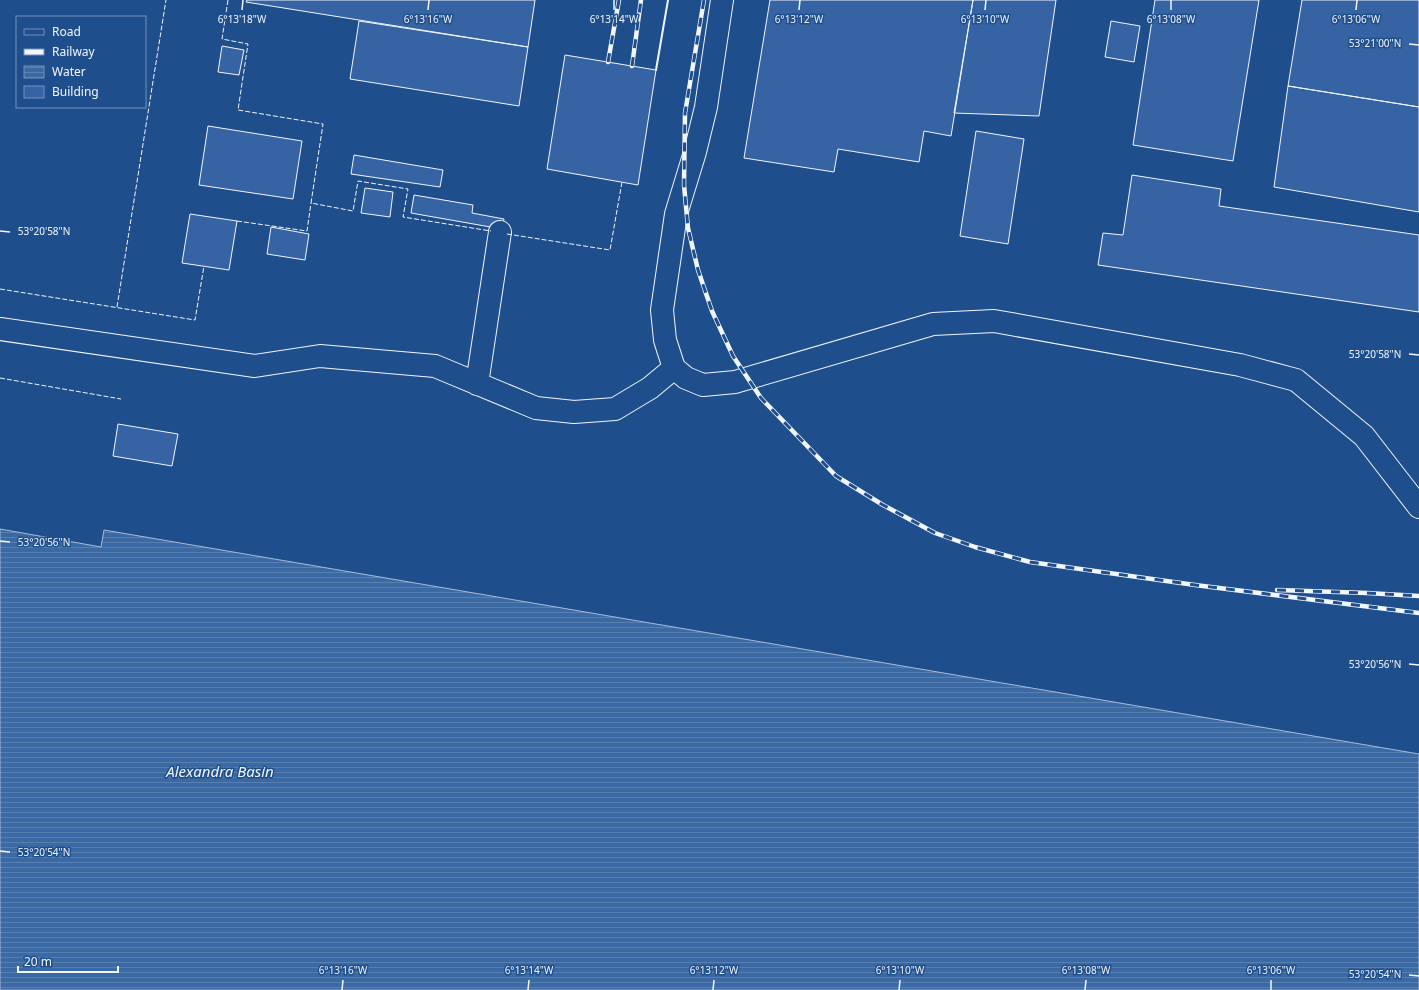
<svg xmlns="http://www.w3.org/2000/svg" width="1419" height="990" viewBox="0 0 1419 990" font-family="'Noto Sans',sans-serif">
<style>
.water{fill:url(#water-rules);stroke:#a8bbd7}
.building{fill:#3563a3;stroke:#f2f6ff}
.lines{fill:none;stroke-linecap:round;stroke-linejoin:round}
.minor-casing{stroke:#f2f6ff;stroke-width:24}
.minor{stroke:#1f4e8c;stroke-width:22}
.rail-casing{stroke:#f2f6ff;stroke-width:4.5}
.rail{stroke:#1f4e8c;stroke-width:3;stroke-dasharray:9;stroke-linecap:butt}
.fence{stroke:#f2f6ff;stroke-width:1;stroke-dasharray:5 2;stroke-linecap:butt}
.wall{stroke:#f2f6ff;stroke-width:2}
.ticks{fill:none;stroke:#f2f6ff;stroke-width:1.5}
.labels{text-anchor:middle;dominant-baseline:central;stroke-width:3;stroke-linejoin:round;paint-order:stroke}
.water-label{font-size:15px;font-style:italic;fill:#f2f6ff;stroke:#1f4e8c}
.ticks-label{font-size:10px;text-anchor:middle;fill:#f2f6ff;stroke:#1f4e8c;stroke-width:3;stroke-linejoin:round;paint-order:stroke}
</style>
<defs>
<pattern id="water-rules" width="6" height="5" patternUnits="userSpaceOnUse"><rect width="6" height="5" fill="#3b69a3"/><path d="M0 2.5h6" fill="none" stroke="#587fb1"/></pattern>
</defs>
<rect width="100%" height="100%" fill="#1f4e8c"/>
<path class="water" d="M0 529 101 547 104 530 1419 754V990H0Z"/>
<path class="building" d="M247 0H535L528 47 246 2Z
M770 0H973L951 136 924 131 919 162 838 149 834 172 744 158Z
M973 0H1056L1039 116 954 113Z
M1155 0H1259L1233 161 1133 145Z
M1302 0H1419V107L1288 86Z
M359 21 528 47 519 106 350 79Z
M1111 21 1140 26 1134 62 1105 57Z
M222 46 244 50 239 75 218 72Z
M565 55 656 70 638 185 547 169Z
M1288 86 1419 107V212L1274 187Z
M208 126 302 141 293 199 199 185Z
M976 131 1024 139 1008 244 960 236Z
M354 155 443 170 440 187 351 174Z
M1132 175 1221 189 1219 206 1419 235V312L1098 265 1103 233 1123 235Z
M365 188 393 192 390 217 361 213Z
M414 195 473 205 472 213 504 219 502 229 411 213Z
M190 214 237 221 229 270 182 263Z
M271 227 309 234 305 260 267 254Z
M118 424 178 434 172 466 113 456Z"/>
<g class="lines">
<defs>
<path id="minor" d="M722 0 706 107 695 152 676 214 662 310 665 340 674 368 686 378 703 385 735 382 933 324 994 321 1240 365 1296 380 1364 436 1419 507
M0 329 255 366 320 356 435 366 536 408 574 412 615 409 650 388 674 368
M477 384 500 232"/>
</defs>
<use href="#minor" class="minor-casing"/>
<use href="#minor" class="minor"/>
<defs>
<path id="rail" d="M704 0 685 113 684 185 688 228 698 270 712 311 733 356 761 398 836 476 883 505 935 533 975 547 1030 562 1195 585 1419 613
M608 62 619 0
M632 66 641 0
M1277 590 1367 593 1419 596"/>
</defs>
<use href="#rail" class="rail-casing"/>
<use href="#rail" class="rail"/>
<path class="fence" d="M228 0 222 39 248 44 238 110 323 124 311 203 353 211 358 181 408 189 403 217 491 231
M237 221 307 231 311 203
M507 234 610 250 622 182
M0 289 195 320 204 266
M117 307 166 0
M0 378 121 399"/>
<path class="wall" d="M656 70 668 0"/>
</g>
<path class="ticks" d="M242 10 243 0M428 10 429 0M614 10V0M799 10 800 0M985 10 986 0M1171 10V0M1356 10 1357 0M1409 44 1419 45M0 231 10 232M1409 354 1419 355M0 541 10 542M1409 664 1419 665M0 851 10 852M1409 975 1419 976M342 990 343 980M528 990 529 980M713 990 714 980M899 990 900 980M1085 990 1086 980M1271 990V980"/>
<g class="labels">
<g class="water-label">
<text x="220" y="771">Alexandra Basin</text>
</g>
</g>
<g class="ticks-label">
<text x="242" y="23">6°13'18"W</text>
<text x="428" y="23">6°13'16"W</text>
<text x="614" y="23">6°13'14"W</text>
<text x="799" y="23">6°13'12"W</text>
<text x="985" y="23">6°13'10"W</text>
<text x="1171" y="23">6°13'08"W</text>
<text x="1356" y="23">6°13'06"W</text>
<text x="1375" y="47">53°21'00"N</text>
<text x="44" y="235">53°20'58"N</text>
<text x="1375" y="358">53°20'58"N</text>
<text x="44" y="546">53°20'56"N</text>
<text x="1375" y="668">53°20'56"N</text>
<text x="44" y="856">53°20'54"N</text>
<text x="343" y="974">6°13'16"W</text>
<text x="529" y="974">6°13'14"W</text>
<text x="714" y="974">6°13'12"W</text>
<text x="900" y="974">6°13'10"W</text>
<text x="1086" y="974">6°13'08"W</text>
<text x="1271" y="974">6°13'06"W</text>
<text x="1375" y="978">53°20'54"N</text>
</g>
<rect x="16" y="16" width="130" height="92" fill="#1f4e8c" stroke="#7391ba"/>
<rect x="24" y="29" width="20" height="6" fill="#1f4e8c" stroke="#7391ba"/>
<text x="52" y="36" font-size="12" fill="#f2f6ff">Road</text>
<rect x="24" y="49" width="20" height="6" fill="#f2f6ff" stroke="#7391ba"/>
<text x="52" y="56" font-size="12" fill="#f2f6ff">Railway</text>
<rect x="24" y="66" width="20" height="12" fill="url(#water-rules)" stroke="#7391ba"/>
<text x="52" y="76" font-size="12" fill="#f2f6ff">Water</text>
<rect x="24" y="86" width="20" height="12" fill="#3563a3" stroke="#7391ba"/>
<text x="52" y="96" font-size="12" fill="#f2f6ff">Building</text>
<path d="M18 966v6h100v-6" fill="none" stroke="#f2f6ff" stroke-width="2"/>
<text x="24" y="966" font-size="12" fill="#f2f6ff" stroke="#1f4e8c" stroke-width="3" paint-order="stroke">20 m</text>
</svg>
